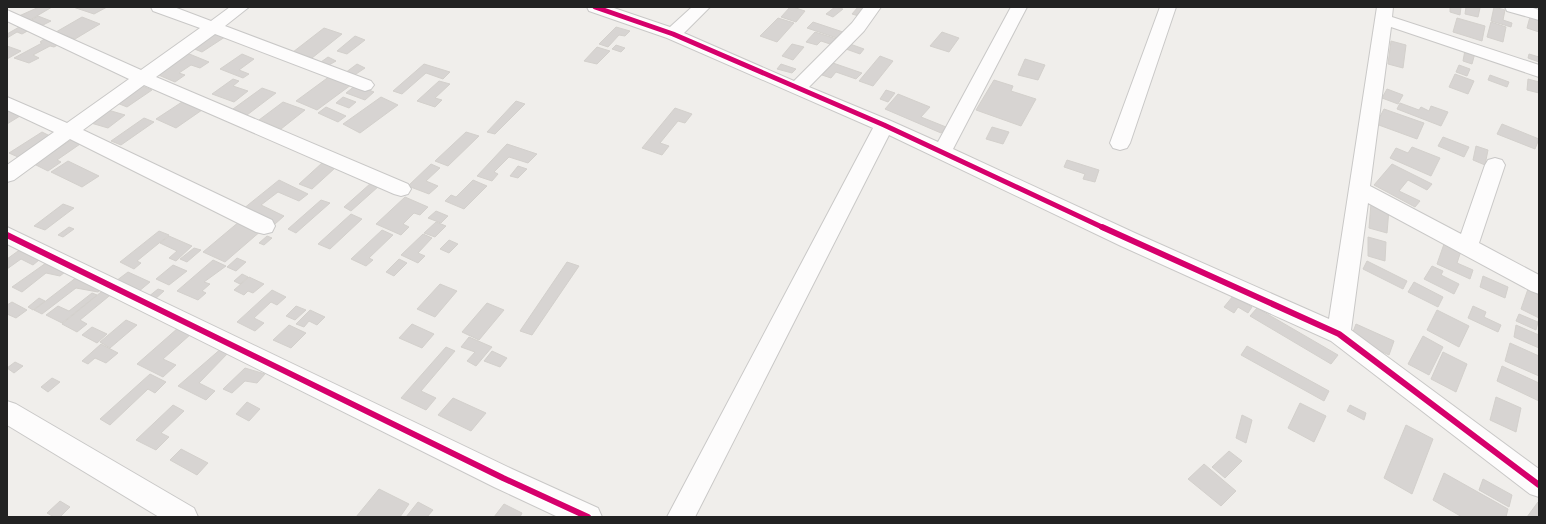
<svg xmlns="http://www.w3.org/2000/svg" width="1546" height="524" viewBox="0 0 1546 524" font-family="Barlow,sans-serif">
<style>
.building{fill:#d7d4d2;stroke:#d3d0cc}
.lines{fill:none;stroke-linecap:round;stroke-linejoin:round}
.minor-casing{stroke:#c9c8c7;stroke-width:2}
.minor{fill:#fdfcfc;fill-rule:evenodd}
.cycleway-far1-casing{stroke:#fff;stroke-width:7}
.cycleway-casing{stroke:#fff;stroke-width:9}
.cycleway-far1{stroke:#d6006c;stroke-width:5}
.cycleway{stroke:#d6006c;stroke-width:6}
</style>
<rect width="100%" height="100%" fill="#f0eeeb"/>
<path class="building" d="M39 7H52L30 20 19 16Z
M73 7H107L94 14Z
M790 7H793L805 11 796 22 781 17Z
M835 7 843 9 833 17 826 14Z
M858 7H870L862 17 852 14Z
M1450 7H1461L1460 15 1450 12Z
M1466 7 1480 8 1478 17 1465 14Z
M1494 7 1505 10 1503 20 1512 23 1511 27 1491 21Z
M1531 13 1539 15V32L1527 28Z
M38 16 51 21 43 25 30 21Z
M82 17 100 24 75 39 56 32Z
M778 18 794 23 777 42 760 36Z
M1457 18 1485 26 1482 41 1453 32Z
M813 22 846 33 840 39 807 28Z
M1491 22 1506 27 1503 42 1487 37Z
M21 26 31 29 22 34 17 32 7 38V34Z
M616 27 630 31 625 36 619 35 608 47 599 44Z
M324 28 342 34 312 58 293 52Z
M218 31 228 35 202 52 192 48Z
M815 32 840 40 836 46 821 41 817 45 806 42Z
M942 32 959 38 949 52 930 46Z
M355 36 365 40 347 54 337 51Z
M47 37 61 43 54 47 50 46 33 55 39 58 29 63 14 58 42 43 40 42Z
M1391 41 1406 45 1403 68 1388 64Z
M792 44 804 47 793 60 782 56Z
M850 44 864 49 860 54 846 49Z
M616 45 625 48 621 52 612 49Z
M7 46 21 51 7 59Z
M597 47 610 51 597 64 584 61Z
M1465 50 1475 53 1472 64 1463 61Z
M187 53 209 62 200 68 191 65 179 73 185 75 175 82 156 74Z
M242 54 254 59 239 70 249 74 243 78 220 69Z
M1529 54 1539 57V62L1528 58Z
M880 56 893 61 873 86 859 81Z
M328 57 336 61 329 65 321 62Z
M1025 59 1045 65 1038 80 1018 75Z
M833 63 862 73 856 79 836 72 831 78 822 75Z
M357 64 365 68 353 76 345 73Z
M424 64 450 72 443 79 426 73 402 94 393 91Z
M781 64 796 69 792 73 777 69Z
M1459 65 1470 69 1467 76 1456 72Z
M1455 74 1474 81 1468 94 1449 87Z
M1490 75 1509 82 1507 87 1488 80Z
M330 76 351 85 317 110 296 101Z
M233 79 239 81 233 86 248 91 234 102 212 94Z
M1528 79 1539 82V93L1527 90Z
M994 80 1013 86 1011 91 1036 99 1021 126 976 110Z
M439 81 450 84 435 98 442 100 435 107 417 101Z
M356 85 374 92 365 100 346 93Z
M142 86 152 90 127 107 117 103Z
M262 88 276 93 247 115 233 109Z
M1387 89 1403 95 1398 104 1382 98Z
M886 90 895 93 888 102 880 99Z
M898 94 930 107 921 117 946 127 941 133 885 109Z
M343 97 356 102 349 108 336 103Z
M381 97 398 105 360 133 343 124Z
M516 101 525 104 495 134 487 132Z
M182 102 202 110 176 128 156 119Z
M283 102 305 110 281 129 259 120Z
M1400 103 1419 110 1421 107 1429 111 1431 106 1448 112 1441 126 1397 109Z
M326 107 346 116 338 122 318 113Z
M675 108 692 114 685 123 678 121 660 143 669 146 662 155 642 148Z
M1384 109 1424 123 1417 139 1376 124Z
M7 110 20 116 7 124Z
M108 110 125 115 108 128 91 123Z
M144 118 154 122 121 145 111 141Z
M1502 124 1539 139 1535 149 1497 134Z
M992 127 1009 132 1003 144 986 139Z
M42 132 50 136 18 157 9 153Z
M466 132 479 136 448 166 435 161Z
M1443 137 1469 147 1464 157 1438 146Z
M74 138 83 142 57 160 61 162 48 171 34 164Z
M507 144 537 154 528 163 509 157 494 172 498 174 492 181 477 176Z
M1476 146 1488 150 1485 165 1473 160Z
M1412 147 1440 158 1431 176 1390 158 1396 148 1408 153Z
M1067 160 1099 170 1095 182 1083 179 1085 174 1064 167Z
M68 161 99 176 82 187 51 172Z
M322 163 335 168 312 189 299 184Z
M431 164 440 168 426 181 438 186 429 194 408 186Z
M1392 164 1432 184 1427 190 1408 180 1399 191 1420 201 1415 207 1374 185Z
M518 166 527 169 518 178 510 176Z
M279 180 308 194 299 201 278 192 261 205 284 216 275 224 243 209Z
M473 180 487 186 464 209 445 201 451 195 456 197Z
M371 183 379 186 351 211 344 207Z
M405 197 428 207 420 215 414 213 403 224 409 227 401 235 376 224Z
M321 200 330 203 296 233 288 229Z
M1371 203 1389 209 1387 233 1369 228Z
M63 204 74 208 45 230 34 226Z
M436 211 448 216 441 223 428 218Z
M351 214 362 219 330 249 318 244Z
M240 221 262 230 225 262 203 252Z
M436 222 446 226 435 237 424 233Z
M69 227 74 229 63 237 58 235Z
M382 230 393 235 369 258 373 260 366 266 351 259Z
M159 231 169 235 137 261 141 263 134 269 120 262Z
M423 234 432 238 418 253 425 256 418 263 401 255Z
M169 236 192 246 176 261 169 258 177 251 160 243Z
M267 236 272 238 264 245 259 243Z
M1368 237 1386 242 1385 261 1368 256Z
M449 240 458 244 449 253 440 249Z
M1444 244 1461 251 1457 263 1473 270 1470 279 1437 264Z
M25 246 45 255 33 265 21 259 7 269V259Z
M194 248 201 250 187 262 180 259Z
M237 258 246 262 236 271 227 267Z
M399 259 407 263 394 276 386 272Z
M213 260 226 266 204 282 210 284 202 291 206 293 198 300 177 291Z
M1367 261 1407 281 1403 289 1363 269Z
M567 262 579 266 532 335 520 331Z
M46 263 65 272 60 276 46 273 22 292 12 287Z
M173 265 187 271 169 285 156 279Z
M1432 266 1443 271 1441 275 1459 284 1454 294 1424 279Z
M128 272 150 282 138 292 116 281Z
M242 274 248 277 240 284 234 281Z
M1483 276 1508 287 1505 298 1480 287Z
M77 277 103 288 98 292 76 288 42 314 34 310Z
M249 277 264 284 253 293 248 291 244 295 234 290Z
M1414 282 1443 297 1438 307 1408 292Z
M440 284 457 291 435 317 417 309Z
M106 288 114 292 80 320 87 324 77 332 62 324Z
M158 289 164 291 154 300 148 297Z
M1528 289 1539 294V318L1521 309Z
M272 290 286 297 277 305 271 302 254 318 264 323 255 331 237 322Z
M92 293 97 295 62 323 46 315 58 306 69 311Z
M1233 296 1252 307 1248 313 1238 307 1234 313 1224 307Z
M39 298 45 301 33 310 28 307Z
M12 302 27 310 16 318 7 314V305Z
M487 303 504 310 479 340 462 332Z
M296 306 306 310 295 320 286 316Z
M1473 306 1486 312 1484 317 1501 325 1498 332 1468 318Z
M1257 308 1338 355 1331 364 1250 316Z
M310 310 325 317 317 325 309 321 304 327 296 324Z
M1437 310 1469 326 1459 347 1427 330Z
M1519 314 1538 322 1536 330 1516 321Z
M126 320 137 325 110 348 100 342Z
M412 324 434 334 422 348 399 338Z
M1356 324 1394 341 1389 355 1351 337Z
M289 325 306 333 291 348 273 340Z
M1516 325 1539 335V348L1514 337Z
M92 327 107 334 97 343 82 335Z
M178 328 191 334 163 359 176 365 163 377 137 364Z
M1423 336 1443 347 1429 375 1408 364Z
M469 337 492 347 476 366 467 361 475 352 461 347Z
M1510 343 1539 356V376L1505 361Z
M101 344 118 353 106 363 95 358 88 364 82 361Z
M1247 346 1329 391 1324 401 1241 355Z
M223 347 229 352 199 383 215 391 206 400 178 386Z
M446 347 455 351 421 391 436 398 426 410 401 398Z
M492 351 507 358 500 367 484 361Z
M1443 352 1467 364 1456 392 1431 379Z
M15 362 23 366 14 373 7 368Z
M1502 366 1539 383V401L1497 381Z
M245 368 265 374 257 383 245 381 232 393 223 389Z
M150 374 166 382 155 393 148 389 110 425 100 419Z
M52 378 60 382 48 392 41 387Z
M1496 397 1521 408 1516 432 1490 420Z
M453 398 486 413 471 431 438 415Z
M247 402 260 409 249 421 236 414Z
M1300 403 1326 416 1314 442 1288 428Z
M173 405 184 411 161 433 169 437 156 450 136 440Z
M1350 405 1366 413 1364 420 1347 411Z
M1242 415 1252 420 1246 443 1236 438Z
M1406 425 1433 439 1412 494 1384 478Z
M181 449 208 463 197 475 170 460Z
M1229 451 1242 461 1225 478 1212 467Z
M1204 464 1236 491 1221 506 1188 479Z
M1444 473 1508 509 1506 517H1462L1433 500Z
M1483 479 1512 495 1509 507 1479 490Z
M379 489 409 504 400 517H356Z
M60 501 70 507 60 517H54L47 513Z
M418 502 433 510 427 517H406Z
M1538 502 1539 517H1527Z
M504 504 522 513 520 517H494Z"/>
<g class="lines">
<defs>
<path id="minor" d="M151 7H174L211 21 230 7H249L225 26 371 81 374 85 371 89 365 91 359 89 215 34 156 77 408 184 411 189 408 194 401 196 394 194 144 85 83 130 272 220 275 226 272 232 264 234 256 232 70 139 14 180 7 182V165L54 132 7 110V97L67 123 129 79 7 21V10L141 70 200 28 153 11Z
M587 7H611L670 27 692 7H710L684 33 794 81 852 23 864 7H881L864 31 809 87 891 121 938 142 1011 7H1027L953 149 1137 234 1329 319 1377 7H1393L1392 17 1539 65V77L1391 27 1370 186 1461 234 1485 165 1488 160 1495 158 1502 160 1505 165 1479 243 1539 275V294L1531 291 1368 203 1351 330 1539 469V497L1530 494 1331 341 1121 246 889 135 695 517H667L873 128 667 38 589 11Z
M1160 7H1176L1130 143 1127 148 1120 150 1113 148 1110 143Z
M1505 7H1530L1539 10V20L1507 11Z
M7 227 512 469 598 508 602 517H558L494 487 7 244Z
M7 401 16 404 194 508 198 517H159L7 425Z"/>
</defs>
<use href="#minor" class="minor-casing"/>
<use href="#minor" class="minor"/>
<defs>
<path id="cycleway-far1" d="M595 7 673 34 884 125 1104 228"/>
<path id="cycleway" d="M1102 227 1339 334 1539 485
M7 235 503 478 588 517"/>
</defs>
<use href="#cycleway-far1" class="cycleway-far1-casing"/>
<use href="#cycleway" class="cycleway-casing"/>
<use href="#cycleway-far1" class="cycleway-far1"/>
<use href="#cycleway" class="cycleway"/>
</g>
<rect width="1546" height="524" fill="none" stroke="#222222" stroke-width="16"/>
</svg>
